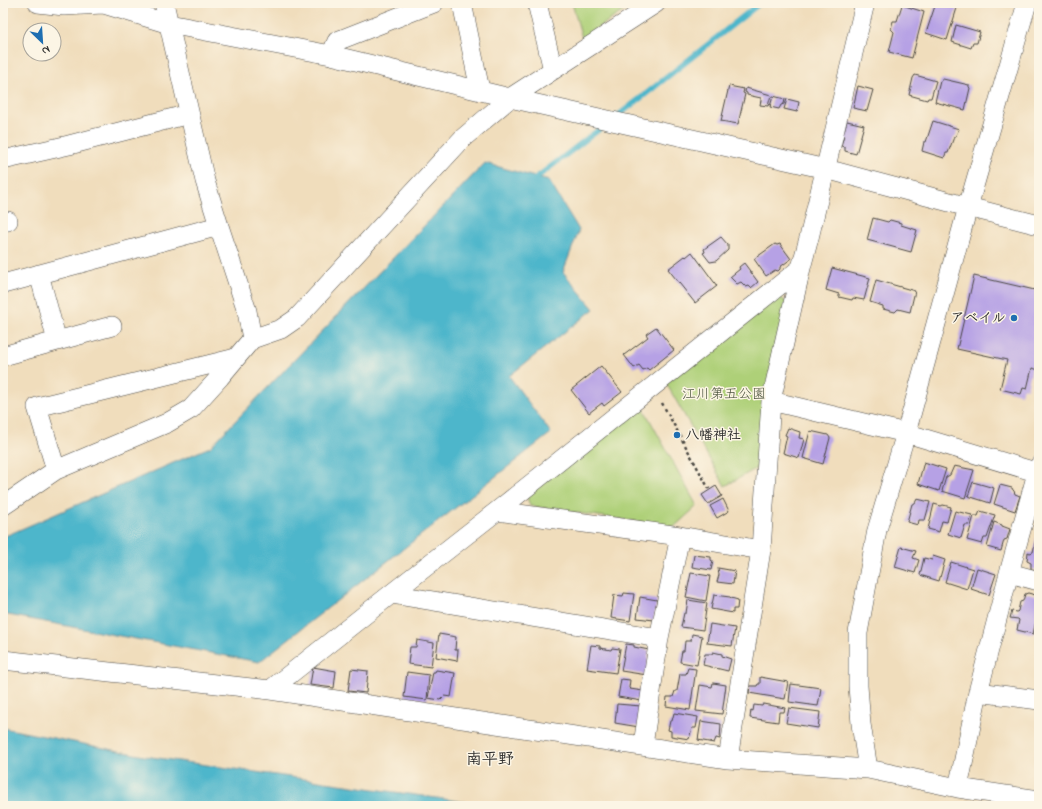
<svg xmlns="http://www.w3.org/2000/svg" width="1042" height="809" viewBox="0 0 1042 809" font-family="'Indie Flower','Klee One',sans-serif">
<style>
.green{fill:#aed078;stroke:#6c7e52}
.water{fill:#4eb6cb;stroke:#3c707b}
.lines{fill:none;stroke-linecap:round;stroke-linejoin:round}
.stream{stroke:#4eb6cb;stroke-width:5.5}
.building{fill:#b6a1e5}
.minor-casing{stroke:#494641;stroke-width:20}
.path{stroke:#494641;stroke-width:2.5;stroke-dasharray:3 3;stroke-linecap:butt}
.minor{stroke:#fff;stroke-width:19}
.poi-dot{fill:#1f6fb2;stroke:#fcf5e5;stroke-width:1.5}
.labels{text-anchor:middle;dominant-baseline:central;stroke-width:3;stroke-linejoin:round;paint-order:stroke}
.poi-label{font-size:14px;font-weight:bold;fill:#2b2b2b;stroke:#fcf5e5;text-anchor:end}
.park-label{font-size:14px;fill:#4c543e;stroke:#fcf5e5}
.quarter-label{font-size:16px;font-weight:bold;fill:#2b2b2b;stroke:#fcf5e5}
</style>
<rect width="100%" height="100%" fill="#fcf5e5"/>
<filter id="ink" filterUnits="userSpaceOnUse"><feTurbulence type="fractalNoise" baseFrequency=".025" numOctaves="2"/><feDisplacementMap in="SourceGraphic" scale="8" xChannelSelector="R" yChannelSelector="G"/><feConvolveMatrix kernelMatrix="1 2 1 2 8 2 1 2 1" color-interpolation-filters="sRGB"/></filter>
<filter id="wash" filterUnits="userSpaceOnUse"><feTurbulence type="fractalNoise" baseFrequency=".012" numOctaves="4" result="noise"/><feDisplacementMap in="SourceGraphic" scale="16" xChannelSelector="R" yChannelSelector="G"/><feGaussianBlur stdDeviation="0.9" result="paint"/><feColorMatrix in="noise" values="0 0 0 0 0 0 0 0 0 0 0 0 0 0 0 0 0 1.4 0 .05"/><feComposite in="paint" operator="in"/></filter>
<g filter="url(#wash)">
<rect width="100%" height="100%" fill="#f0ddbc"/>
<path class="green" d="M572 3H636L582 38Z
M776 295 788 303 757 468 725 486 666 383Z
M640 402 697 506 674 527 530 506 526 494Z"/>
<path class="water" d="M485 163 549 181 579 230 563 272 594 309 509 376 551 433 259 662 3 614V537L210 447Z
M3 728 144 756 492 806H3Z"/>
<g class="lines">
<path class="stream" d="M616 117 642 97 760 3
M532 181 606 124"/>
</g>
<g id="blocks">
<path class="building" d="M936 3H940L957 8 947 40 926 33Z
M902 5 924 12 912 58 889 52 894 32 891 29 893 21H897Z
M956 25 980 32 977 43H973L971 48 952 42Z
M915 75 936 81 931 98H928L927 100 909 95 913 78Z
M943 79 969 85V87L970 88 965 110 935 102 940 81Z
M729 86 744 89 743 93 745 94 738 124 721 121Z
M858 86 873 90 867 111 853 108Z
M746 88 771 95 768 106 760 105 761 100V98L747 95V93L745 92Z
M773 96 785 99 784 104 781 105 779 109 770 107Z
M787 99 799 102 797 112 784 109Z
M847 121 864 125 856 154 845 151V147L841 146 844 135 843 134Z
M933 121 959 129 955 137H954L948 153H946L944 158 922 151 924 142H926Z
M873 218 888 222 890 220 901 223V225L917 230 911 252 867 240Z
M721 237 728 245V250L716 261 710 262 703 253 705 252 704 249Z
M775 244 777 245 780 244 791 259 780 267V269L778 271 775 270 766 276 754 259Z
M692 252 717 286 695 303 668 269 685 256 686 257Z
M744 263 758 282 751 288 749 286 746 287 741 282 737 284 730 277 740 269 739 267Z
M832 268 870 278 864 300 853 298 852 300 839 297V294L826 290Z
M974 276 1039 291V370L1032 368 1027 389 1023 388 1021 394 1000 389 1007 360 957 349Z
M876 280 915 291 910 312 898 309 895 312 883 309V306L870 302Z
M656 327 674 350 649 370 647 368 643 370 639 365 634 368 624 355 648 337 646 334Z
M601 366 622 392 604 406 602 403 589 413 571 390Z
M788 428 800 432 799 438 804 439 799 458 783 453 787 436 785 435Z
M810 431 828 435 830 438 823 464 803 458Z
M924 462 946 469 939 491 918 484Z
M954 466 974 470 965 498 942 491 946 477 950 475Z
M973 482 994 488 990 503 968 496Z
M1000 485 1012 488 1013 490 1014 491 1015 494 1020 496 1015 511 994 504Z
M716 486 722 496 708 504 702 495Z
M723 499 729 511 717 518 710 506Z
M917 499 930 502 925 520H919L918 525 907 522 912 504 915 503Z
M934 504 941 506 943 505 951 507 947 522 942 521 939 532 928 529Z
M955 511 972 515 969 525H965L961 538 948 534Z
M980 511 995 515 987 538H984L982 544 967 540 974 516H978Z
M994 522 1002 525V526L1010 529 1007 539 1004 540 1001 551 987 547Z
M1038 530 1039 531V570L1031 569V563L1027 561 1028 552 1030 553 1033 552Z
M901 547 916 551 913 558 919 560 915 573 895 567Z
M694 555 711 557V560L712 561H713L711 570 692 567Z
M933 556 945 560 939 581 920 575 924 558 932 560Z
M951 562 973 569 967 589 945 582Z
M718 568 735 571 733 584 717 582 719 575Z
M977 568 996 574 989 595 971 589Z
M691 573 710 576 706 601 686 597Z
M624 593 634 594 630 621 611 618 614 595 623 596Z
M1028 593 1039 596 1038 605H1039V608L1033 634 1017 630 1019 620 1018 619 1010 618 1012 611 1017 612 1018 611 1020 602 1023 601 1025 594Z
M714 595 730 597 731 598 738 600 737 609H733V613L711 609Z
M640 597 657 600 654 620 637 618Z
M688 600 707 603 703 630 681 627 684 613H686Z
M710 624 735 628 732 646 707 643Z
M439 634 456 637 455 650H458L457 661 436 657Z
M692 634 702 636 697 665 680 662 682 651H684L685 641H691Z
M417 640 434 643 431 667 408 664 410 647H416Z
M626 644 634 645V647L649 650 647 675 621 671Z
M591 645 600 646V648L611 650 612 648 620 649 616 673 587 669Z
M713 652 722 654V656L731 659 728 671 703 665 705 654H712Z
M313 667 336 671 334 688 310 685Z
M688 668 696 669 690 710 666 706 667 697H673L675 691H677L680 674H686Z
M351 669 368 671 366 693 348 691Z
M436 670 455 673 451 697 444 696 440 700 428 698 433 672H435Z
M407 672 429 675 427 700 404 697Z
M760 677 788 682 785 699 749 693 750 686H757L758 684H760Z
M621 679 630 680 629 688 630 689 643 691 642 701 618 697Z
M713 683 726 685 722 714 696 711 700 685 712 687Z
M791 684 821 688 818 706 789 702Z
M617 704 641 706 639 727 615 723Z
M763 704 785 708 784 712H779L778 722 750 718 751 710 753 711 754 705 762 706Z
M789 708 820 712 818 728 786 723Z
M674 713 698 717 696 728H692L689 739 671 736V731L668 730 670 721H672Z
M701 721 721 724 720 739 716 738 714 743 698 740Z"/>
</g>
</g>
<g filter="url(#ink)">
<use href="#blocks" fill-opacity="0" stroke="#494641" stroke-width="1"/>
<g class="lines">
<defs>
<path id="minor" d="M38 3 64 6 103 4
M100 3 169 24 331 55 510 98 826 169 968 207 1039 225
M164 3 205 181 219 226 247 311 252 339
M462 3 480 90
M537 3 553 70
M331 55 337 41 434 3
M3 160 69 145 189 114
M3 222 8 221
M3 284 219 226
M57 341 112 326
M3 356 57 341 39 274
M771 401 906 433 1039 473
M56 470 37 407 236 358
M3 506 56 470 167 423 191 409 220 377 252 339 281 329 297 318 463 138 510 98 656 3
M497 511 680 536 761 550
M1009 573 1039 581
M391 594 659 638
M3 660 270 690 728 759 868 769 958 788 1039 800
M270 690 391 594 497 511 801 268
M978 692 1039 700
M643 745 659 638 680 536
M728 759 761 550 771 401 801 268 809 238 865 3
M868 769 861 724 858 686V633L877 530 906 433 968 207 1027 3
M958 788 978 692 1009 573 1039 466"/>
</defs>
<use href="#minor" class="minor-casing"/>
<path class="path" d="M662 403 709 489"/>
<use href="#minor" class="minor"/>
</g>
</g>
<g class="poi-dot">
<circle cx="1014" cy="318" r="4"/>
<circle cx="677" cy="435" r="4"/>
</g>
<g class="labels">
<g class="poi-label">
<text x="1006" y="318">アベイル</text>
<text x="685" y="435" text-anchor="start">八幡神社</text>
</g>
<g class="park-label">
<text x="724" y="394">江川第五公園</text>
</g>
<g class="quarter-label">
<text x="490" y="760">南平野</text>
</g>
</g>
<rect width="1042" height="809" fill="none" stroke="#fcf5e5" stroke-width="16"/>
<g transform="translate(42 42) rotate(155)"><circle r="19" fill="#fcf5e5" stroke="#a8a49b"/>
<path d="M0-3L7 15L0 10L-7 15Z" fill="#1f6fb2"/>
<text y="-6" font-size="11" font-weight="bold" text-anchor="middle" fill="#2b2b2b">N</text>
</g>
</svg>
